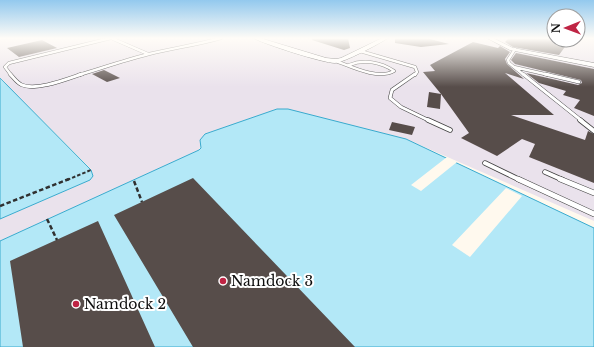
<svg xmlns="http://www.w3.org/2000/svg" width="594" height="347" viewBox="0 0 594 347" font-family="'Libre Baskerville',serif">
<style>
.industrial{fill:#eae2ec}
.water{fill:#b3e8f7;stroke:#39aace}
.pier{fill:#fff9ee}
.building{fill:#574d4a}
.lines{fill:none;stroke-linecap:round;stroke-linejoin:round}
.lane-far3-casing{stroke:#414141;stroke-width:3.5}
.lane-far2-casing{stroke:#414141;stroke-width:4}
.lane-far1-casing{stroke:#414141;stroke-width:5.5}
.lane-casing{stroke:#414141;stroke-width:6}
.street-casing{stroke:#414141;stroke-width:1}
.path-far1{stroke:#303030;stroke-width:2;stroke-dasharray:3.5 2;stroke-linecap:butt}
.path{stroke:#303030;stroke-width:2.5;stroke-dasharray:4.5 2.5;stroke-linecap:butt}
.lane-far3{stroke:#fff;stroke-width:2.5}
.lane-far2{stroke:#fff;stroke-width:3}
.lane-far1{stroke:#fff;stroke-width:4}
.lane{stroke:#fff;stroke-width:5}
.street{fill:#fff;fill-rule:evenodd}
.poi-dot{fill:#bf2444;stroke:#fff;stroke-width:1.5}
.labels{text-anchor:middle;dominant-baseline:central;stroke-width:4;stroke-linejoin:round;paint-order:stroke}
.near-poi-label{font-size:14px;fill:#0e0e0e;stroke:#fff;text-anchor:start}
</style>
<rect width="100%" height="100%" fill="#fff9ee"/>
<path class="industrial" d="M0 38H554V40L594 38V221L406 139 277 109 205 134 199 150 0 241V219L90 180 93 176 91 169 0 78Z"/>
<path class="water" d="M0 78 91 170 93 176 90 180 0 219Z
M277 109H288L406 139 594 228V347H0V241L199 150 201 148 200 140 205 134Z"/>
<path class="pier" d="M447 157 457 162 421 191 411 185Z
M506 188 522 196 470 257 452 245Z"/>
<path class="building" d="M313 38H348L350 48 344 50 312 40Z
M395 38H426L449 44 421 47 395 43Z
M509 38H554V40H570L559 55 513 47 505 42Z
M42 40 57 48 19 57 7 48Z
M473 42 498 48 500 46 510 52 505 59 507 64 524 79 505 73 554 115H511L585 140 588 131 594 134V183L529 157 535 144 522 139 497 156 461 138 469 133 441 94 440 109 427 107 429 92 441 94 423 72 435 71 430 65Z
M516 53 594 69V116L574 108 580 100 563 95 566 91 539 83 526 73 578 85 582 83 581 80 515 64 511 60Z
M104 70 120 78 107 82 92 74Z
M392 122 415 127 412 135 389 130Z
M193 178 355 347H193L114 215Z
M98 221 155 347H23L10 261Z"/>
<g class="lines">
<defs>
<path id="lane-far3" d="M111 38 148 54
M515 49 508 60 509 63 524 75
M360 51 415 67 417 72 415 75
M336 61C352 67 378 80 394 71 381 62 364 59 349 65
M514 67 549 75
M11 75 5 67 9 63 111 38
M79 75C102 68 125 60 149 54 173 48 197 45 221 38"/>
<path id="lane-far2" d="M10 74C14 78 17 83 22 85 37 91 67 79 82 74
M415 74 392 90 390 98 401 107 430 121
M523 74 582 121
M545 74 579 82"/>
<path id="lane-far1" d="M428 120 450 130
M580 120 594 131
M485 163 520 180
M545 172 563 180"/>
<path id="lane" d="M518 179 594 214
M560 179 594 193"/>
<path id="street" d="M253 38H260L326 58 336 59 341 58 382 38H388C379 44 345 62 335 63 323 63 264 44 253 38Z
M487 38H493L513 48 594 63V67L510 50Z"/>
</defs>
<use href="#lane-far3" class="lane-far3-casing"/>
<use href="#lane-far2" class="lane-far2-casing"/>
<use href="#lane-far1" class="lane-far1-casing"/>
<use href="#lane" class="lane-casing"/>
<use href="#street" class="street-casing"/>
<path class="path-far1" d="M67 180 91 170"/>
<path class="path" d="M134 181 142 202
M0 206 69 179
M47 219 57 240"/>
<use href="#lane-far3" class="lane-far3"/>
<use href="#lane-far2" class="lane-far2"/>
<use href="#lane-far1" class="lane-far1"/>
<use href="#lane" class="lane"/>
<use href="#street" class="street"/>
</g>
<linearGradient id="sky" x2="0" y2="1"><stop stop-color="#93c9ee"/><stop offset="0.44" stop-color="#fffcf7"/><stop offset="1" stop-color="#fffcf7" stop-opacity="0"/></linearGradient>
<rect width="594" height="87" fill="url(#sky)"/>
<g class="poi-dot">
<circle cx="223" cy="281" r="4"/>
<circle cx="76" cy="304" r="4"/>
</g>
<g class="labels">
<g class="near-poi-label">
<text x="231" y="281">Namdock 3</text>
<text x="84" y="304">Namdock 2</text>
</g>
</g>
<g transform="translate(566 28) rotate(269)"><circle r="19" fill="#ffffff" stroke="#9f9f9f"/>
<path d="M0-3L7 15L0 10L-7 15Z" fill="#bf2444"/>
<text y="-6" font-size="11" font-weight="bold" text-anchor="middle" fill="#0e0e0e">N</text>
</g>
</svg>
